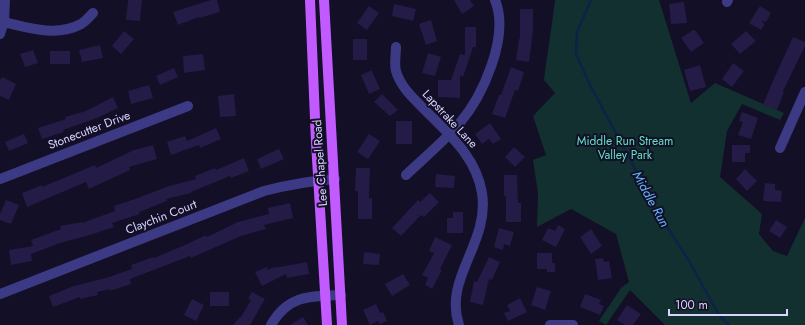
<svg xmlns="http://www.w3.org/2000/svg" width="805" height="325" viewBox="0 0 805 325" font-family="Jost,sans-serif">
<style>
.green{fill:#12302f}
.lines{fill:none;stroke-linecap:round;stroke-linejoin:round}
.stream{stroke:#0c2248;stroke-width:2.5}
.building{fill:#241b47}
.minor{stroke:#3d3a85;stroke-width:10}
.major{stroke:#c25bff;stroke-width:10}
.labels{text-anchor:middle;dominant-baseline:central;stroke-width:4;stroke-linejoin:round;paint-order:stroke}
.street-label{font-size:12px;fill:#d9d4ff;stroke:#130f26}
.park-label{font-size:12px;fill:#5fe0c0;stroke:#130f26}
.water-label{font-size:13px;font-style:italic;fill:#62b6ff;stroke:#130f26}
</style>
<rect width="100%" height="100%" fill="#130f26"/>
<path class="green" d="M555 0H659L691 103 715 83 784 113 780 120 742 104 727 131 720 177 762 214 759 234 773 251 787 256 805 218V325H665L630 290 606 325 599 321 621 288 629 282 616 234 571 209 537 227 538 193 533 160 546 155 533 116 555 93 544 80C547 53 552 27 555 0Z"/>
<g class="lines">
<path class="stream" d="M591 0 577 32 576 54 590 85 664 222 689 261 719 315 729 325"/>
</g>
<path class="building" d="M128 0H142L140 21 126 20Z
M211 0H217L220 12 199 18V17L178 25 173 12Z
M454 0H470L474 6 462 14Z
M684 2 687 23 671 24 669 4Z
M394 4 416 9 413 21 392 16Z
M369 6 379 13 367 30 357 23Z
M760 6 771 13 766 22 762 21V22L765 24 761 30 749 23Z
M520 9H533V31L529 62 516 60 519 39H520Z
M431 20 437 41 426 45 419 24Z
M465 27H476V47H473L463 77 460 76V98L438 97V80H451L460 54 465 55Z
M693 30H695L704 43 691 52 681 38Z
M124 31 134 39 121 54 112 46Z
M746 31 756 41 740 54 731 44Z
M793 37 805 42V46L783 91 784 92 777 110 763 105 772 83Z
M353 39H367V60H353Z
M100 45 103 58 82 62 79 50Z
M33 50 38 63 25 67 20 54Z
M50 51H70V64H50Z
M428 53 441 57 435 76 422 73Z
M203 54 205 70 184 73 183 56Z
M733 63 744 71 732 87 722 79Z
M700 65 706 87 690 91 684 70Z
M511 67 524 72 518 91 515 90 505 118 492 114 499 95H501Z
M174 68 178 77 160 85 156 76Z
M370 71H372L380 89 369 94 361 75Z
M2 77 16 84 9 100 0 96V80Z
M149 85 153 98 131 104 128 91Z
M234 94 236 116 220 117 218 96Z
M382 94 398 110 390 116 374 102Z
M113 97 118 108 97 118 63 130 64 132 42 139 38 128 66 119 65 117 86 111Z
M742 112 758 118 751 139 738 135 743 122 739 121Z
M396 121H412V144H396Z
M490 123 501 139 493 144 489 139 482 144 475 134Z
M216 128 221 139 200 148 199 145 171 155 167 142 185 136 187 141Z
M24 134 28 143 9 151 5 142Z
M369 134 380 141 368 159 357 152Z
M153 145 157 159 129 167 130 170 89 189 86 182 27 207 22 193 42 185V187L95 165 96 168 134 150Z
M732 145H750V153H745V162H732Z
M514 147 525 157 515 167 505 157Z
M279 149 284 159 261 169 257 159Z
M244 158 249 171 231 178 230 176 191 192V193L166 199 167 201 139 212 140 214 112 223 114 227 90 235 60 243 31 254 32 261 11 265 9 250 33 246 31 240 61 229 60 226 82 222V223L115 211 114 206 135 199 169 186 196 179 195 176 215 168 216 170Z
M356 168H370L369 198H372V219H358V191H355Z
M745 169 757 181 747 191 736 179Z
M436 174 455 176 454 188 435 187Z
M504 175H517L518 203H521V222H506V196H504Z
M765 183 775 184V190L782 191 781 202 763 201Z
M430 193 439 202 424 217 421 215 401 236 392 228 418 200 420 202Z
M6 200 19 205 11 224 0 220V214Z
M290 203 293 218 264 225 266 229 241 236 191 258 190 256 130 279 131 284 110 291V289L97 292 98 295 80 299V297L53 307 49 296 74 286 106 278 132 269 131 265 153 257 154 258 185 245 206 235 207 237 238 222 269 214 268 208Z
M453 212H463V233H447V218H453Z
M776 220 787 227 780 238 769 231Z
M558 225 565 229 556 247 542 240 548 228 555 231Z
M499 228 514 232 510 246 504 244 503 250 494 247Z
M591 229 602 246 591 254 580 237Z
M435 237 452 245 440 269 442 270 432 289 425 285 428 278 422 275 434 253 429 251Z
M364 252 380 254 379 265 363 264Z
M537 253H552V263H555V272H547V269H537Z
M489 257 500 262 492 280 489 279 483 305 470 302 474 281 477 282Z
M603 258 604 262 609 261 612 278 598 280 595 259Z
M307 262 309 274 287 278 286 274 262 286 255 272 267 267 268 270 274 267V268Z
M403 274 410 285 392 296 385 284Z
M537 287 551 291 545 310 531 305Z
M210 292H229V306H210Z
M252 292 265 299 250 325H233L240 317H241L251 300 248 299Z
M585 294 601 300 599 304 604 306 600 315 580 307Z
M520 298 527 312 508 321 504 313 510 311 507 305Z
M192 299 204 305 196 321 184 315Z
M376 304 380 313 383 312 387 321 380 324 378 321 370 325 363 310Z
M627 305 641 314 633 325H625L617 320Z
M303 317 308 325H290Z"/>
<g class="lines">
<path class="minor" d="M727 2 728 0
M4 22C29 28 57 37 81 24 86 21 89 17 93 13
M0 34 4 22 5 0
M396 47C396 55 394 63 396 71 400 85 410 95 420 105 446 132 476 155 482 193 490 243 443 278 459 325
M780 148 805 92
M406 175C424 158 443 142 459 124 483 96 510 36 495 0
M0 179 188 106
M0 294 264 191C287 185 310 181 335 179
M271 325C288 295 310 296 341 295
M550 325H573"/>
<path class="major" d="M310 0 316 142 327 325
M324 0 342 325"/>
</g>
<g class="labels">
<g class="street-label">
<text transform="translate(450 119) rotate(47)">Lapstrake Lane</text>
<text transform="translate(89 130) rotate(-21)">Stonecutter Drive</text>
<text transform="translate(320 163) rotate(-94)">Lee Chapel Road</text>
<text transform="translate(161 217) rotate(-21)">Claychin Court</text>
</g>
<g class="park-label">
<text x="625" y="141">Middle Run Stream<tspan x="625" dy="14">Valley Park</tspan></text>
</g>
<g class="water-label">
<text transform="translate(651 199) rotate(61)">Middle Run</text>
</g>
</g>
<path d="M669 309v6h118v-6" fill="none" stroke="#d9d4ff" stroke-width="2"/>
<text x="675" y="309" font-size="12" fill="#d9d4ff" stroke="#130f26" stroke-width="3" paint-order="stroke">100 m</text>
</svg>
